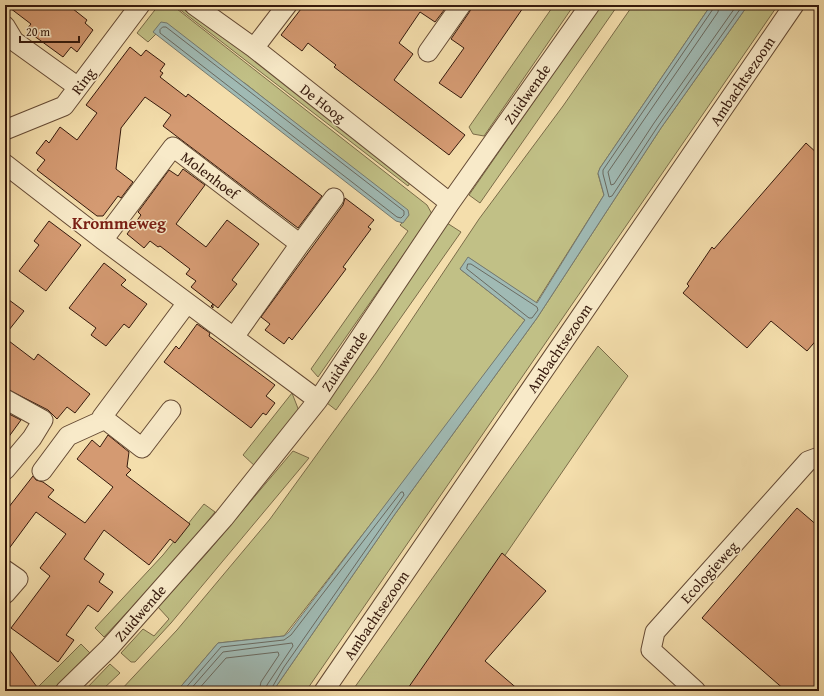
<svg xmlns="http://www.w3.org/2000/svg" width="824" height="696" viewBox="0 0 824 696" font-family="'Gentium Book Plus',serif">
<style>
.green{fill:#c1c086;stroke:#7b6c49}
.water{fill:#a0bab4;stroke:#757a71}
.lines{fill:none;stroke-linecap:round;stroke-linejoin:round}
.shore{stroke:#6a6a60;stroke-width:1}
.building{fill:#d49a72;stroke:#35190c}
.minor-casing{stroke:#654a34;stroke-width:21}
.minor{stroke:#f8eac9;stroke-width:19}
.labels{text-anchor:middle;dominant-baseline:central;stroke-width:3;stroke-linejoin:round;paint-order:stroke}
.street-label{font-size:15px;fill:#35190c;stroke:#f8eac9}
.quarter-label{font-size:17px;font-weight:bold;fill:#7a1f14;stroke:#f8eac9}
</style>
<rect width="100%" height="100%" fill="#f4deac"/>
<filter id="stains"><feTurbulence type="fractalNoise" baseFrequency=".005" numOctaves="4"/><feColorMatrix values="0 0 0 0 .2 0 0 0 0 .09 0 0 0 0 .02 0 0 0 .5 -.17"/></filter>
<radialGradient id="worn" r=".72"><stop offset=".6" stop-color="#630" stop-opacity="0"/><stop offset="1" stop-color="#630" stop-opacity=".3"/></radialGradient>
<path class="green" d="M162 5H172L427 205 432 214 318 377 311 369 408 231 400 225 409 215 246 84 154 32 156 34 148 42 137 33 158 6Z
M174 5H184L410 183 408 186Z
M554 5H574L484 136 473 134 469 127Z
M601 5H618L480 203 469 195Z
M633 5H711L600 168 598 174 604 195 536 303 469 258 460 269 525 320 432 445 284 636 218 643 177 691H120L177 630 270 519 376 373 479 219 563 106Z
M748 5H778L306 691H273L395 514 537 318 661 128Z
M447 223 461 232 336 410 327 403Z
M598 346 628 376 412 691H352Z
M292 393 299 411 257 468 243 455Z
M293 451 309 458 171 623 135 662H131L121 653 143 629 154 636 169 619 158 607 207 553Z
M204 504 215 512 173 563 104 637 95 628 163 555Z
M81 644 90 653 52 691H34Z
M110 664 120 673 101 691H84Z"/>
<path class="water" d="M711 5H748L661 128 537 318 395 514 273 691H177L218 643 284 636 289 632 525 320 460 269 468 257 537 303 604 195 598 173 600 168Z
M161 22 167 23 408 210 409 215 403 223 396 221 153 32Z"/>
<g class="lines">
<path class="shore" d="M714 5 713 9 603 170V174L609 197 612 196 658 126 743 5
M719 5 718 12 608 172 611 185 614 184 654 123 737 5
M163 27H166L404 211V215L401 218 397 217 160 33V30Z
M468 264H471L537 307 538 310 532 318H529L467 269Z
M183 691 221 647 284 640 291 635 401 492H403L404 495 284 667 270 691
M189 691 223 652 292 643 293 646 267 685 265 691
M197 691 226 658 278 652 279 655 261 682 259 691"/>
</g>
<path class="building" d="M6 5H68L87 20 85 23 93 30 77 52 71 47 63 57 26 30 31 24Z
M304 5H448L435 22 420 12 399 43 413 54 394 80 465 135 449 155 334 67 336 65 308 43 302 51 281 35Z
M472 5H525L461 98 439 83 464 48 451 39 470 11Z
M130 47 141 56 146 50 165 64 160 71 163 73 160 77 186 97 188 94 322 196 298 228 163 126 171 115 145 97 121 128 116 169 133 182 121 198 118 196 103 216H97L37 170 45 160 36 153 46 140 49 143 60 127 77 140 97 113 86 105Z
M806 143 819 155V337L807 351 771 321 747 348 683 293 689 286 687 284 712 247 714 249Z
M183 169 205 185 176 224 206 247 227 220 259 244 232 280 237 284 218 308 213 304V308L211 306 213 304 191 287 196 281 186 274 190 269 160 246 158 247 150 241 144 248 127 234 141 215 138 212 169 170 178 176Z
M345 198 374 220 368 227 371 229 343 267 346 269 319 305 292 340 289 337 284 344 265 330 270 324 261 317 343 205Z
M49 221 81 245 46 291 19 271 39 245 34 241Z
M104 263 126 280 121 285 147 304 129 328 124 324 106 346 91 335 96 328 69 308Z
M5 297 24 311 5 335Z
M197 324 210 333 209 336 275 385 266 396 275 403 266 415 263 413 251 428 164 362 176 346 179 349Z
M5 338 34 360 38 354 90 394 75 413 67 407 57 419 48 410 5 388Z
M5 412 21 420 5 442Z
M108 435 129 452 127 467 131 470 126 475 190 524 175 543 170 539 149 565 104 530 84 559 104 574 99 582 113 592 98 612 88 605 66 635 74 640 58 662 11 628 50 576 40 568 66 534 36 512 5 554V512L33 476 36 480 43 482 54 490 48 497 85 523 113 487 77 459 92 440 100 447Z
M797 508 819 527V691H786L702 618Z
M502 553 546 591 485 661 520 691H406Z
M5 644 40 691H5Z"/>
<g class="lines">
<defs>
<path id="minor" d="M194 5 254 48 450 203
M5 26 14 41 78 87
M254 48 287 5
M428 52 461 5
M5 130 64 106 140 5
M5 164 103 240 318 400
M103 240 173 147 300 244 234 337
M300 244 334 198
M5 399 43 420 32 438 5 470
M102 417 142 448 171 410
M42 471 68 436 101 421 102 417 187 303
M5 570 18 579 5 594
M65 691 109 648 224 518 318 400 450 203 590 5
M324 691 794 5
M696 691 651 650 655 632 808 461 819 457"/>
</defs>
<use href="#minor" class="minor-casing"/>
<use href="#minor" class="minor"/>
</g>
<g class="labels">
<g class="street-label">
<text transform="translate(83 81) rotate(-53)">Ring</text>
<text transform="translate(742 81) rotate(-56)">Ambachtsezoom</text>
<text transform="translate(527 94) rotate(-55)">Zuidwende</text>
<text transform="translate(323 103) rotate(38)">De Hoog</text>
<text transform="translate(210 175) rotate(37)">Molenhoef</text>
<text transform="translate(559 348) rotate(-56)">Ambachtsezoom</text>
<text transform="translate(344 361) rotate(-56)">Zuidwende</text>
<text transform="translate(709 572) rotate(-48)">Ecologieweg</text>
<text transform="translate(140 613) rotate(-49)">Zuidwende</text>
<text transform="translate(376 615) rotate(-56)">Ambachtsezoom</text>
</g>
<g class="quarter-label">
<text x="119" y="222">Krommeweg</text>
</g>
</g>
<rect width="824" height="696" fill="none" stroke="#f4deac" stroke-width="20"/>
<rect x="6" y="6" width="812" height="684" fill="none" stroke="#35190c" stroke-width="2"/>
<rect x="10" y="10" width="804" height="676" fill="none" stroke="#35190c"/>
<path d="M20 36v6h59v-6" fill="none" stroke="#35190c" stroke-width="2"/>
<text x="26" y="36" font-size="12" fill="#35190c" stroke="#f8eac9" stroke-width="3" paint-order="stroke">20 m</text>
<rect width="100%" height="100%" filter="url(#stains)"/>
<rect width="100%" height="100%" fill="url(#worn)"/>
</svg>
